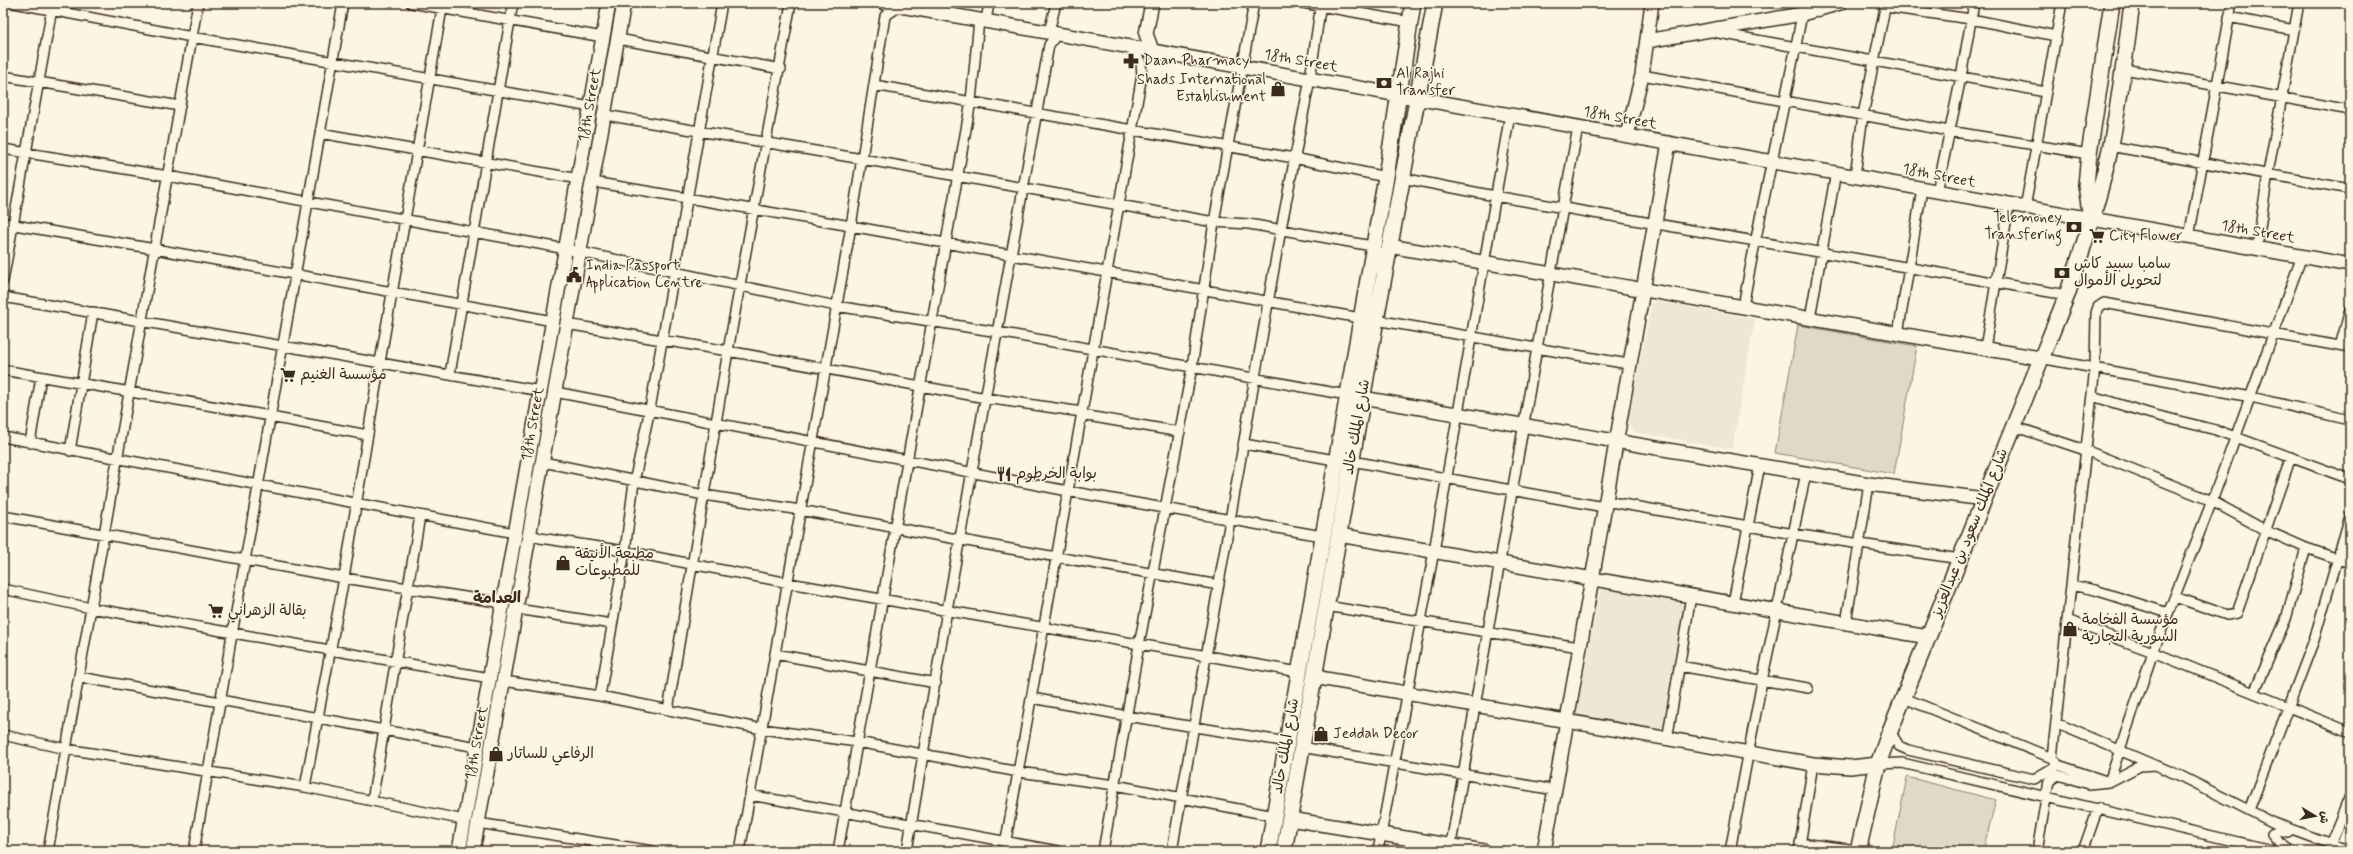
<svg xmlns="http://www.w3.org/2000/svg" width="2353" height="854" viewBox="0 0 2353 854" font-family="Mynerve,'Playpen Sans Arabic',sans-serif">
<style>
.built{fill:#eee6d6}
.green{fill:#e0d8c8;stroke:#8e8173}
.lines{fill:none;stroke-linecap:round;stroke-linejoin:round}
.street-casing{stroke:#3b2a1e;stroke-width:12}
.secondary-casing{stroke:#3b2a1e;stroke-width:16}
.primary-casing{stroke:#3b2a1e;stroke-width:18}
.street{stroke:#fcf5e5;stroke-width:9}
.secondary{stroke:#fcf5e5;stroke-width:13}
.primary{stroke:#fcf5e5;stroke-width:15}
.labels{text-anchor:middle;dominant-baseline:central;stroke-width:3;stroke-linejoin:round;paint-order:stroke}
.poi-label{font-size:15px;fill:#3b2a1e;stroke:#fcf5e5;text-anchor:start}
.street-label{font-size:15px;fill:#3b2a1e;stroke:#fcf5e5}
.neighbourhood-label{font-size:16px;font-weight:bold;fill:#3b2a1e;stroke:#fcf5e5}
</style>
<rect width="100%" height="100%" fill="#fcf5e5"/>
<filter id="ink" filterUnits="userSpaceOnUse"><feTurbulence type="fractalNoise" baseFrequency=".025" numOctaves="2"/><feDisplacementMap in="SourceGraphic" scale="8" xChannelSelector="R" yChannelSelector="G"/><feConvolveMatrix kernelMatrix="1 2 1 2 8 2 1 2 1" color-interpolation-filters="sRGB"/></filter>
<g filter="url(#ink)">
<path class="built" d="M1657 301 1755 319 1732 449 1635 432 1631 427 1628 420 1652 303Z
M1610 587 1684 602 1664 728 1660 732 1578 717 1577 713 1600 590Z"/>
<path class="green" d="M1798 325 1917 346 1894 474 1775 453Z
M1907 777 1996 800 1983 851H1892Z"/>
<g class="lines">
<defs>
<path id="street" d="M14 3 192 37 591 107
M411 3 603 37
M1303 3 1410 22
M1886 7 1971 19 2056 36
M2229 17 2294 30
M986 21 989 3
M1049 32 1056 3
M1713 32 2046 92
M618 39 781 69
M2124 69 2350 110
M1642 75 1949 131 2089 154
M3 76 180 106
M874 85 1294 158 1386 177
M605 115 862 159 1214 222 1249 224 1372 246 1380 255V269
M320 133 579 179
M2110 146 2350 189
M3 149 168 176 566 249 836 306 998 332 1347 395
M1855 176 1863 115 1886 3
M1402 178 1495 196 2067 295
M593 182 851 226 1360 318
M1937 192 1961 77 1974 3
M2025 208 2062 3
M3 223 155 249 553 321
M2189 237 2232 3
M2257 248 2268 173 2299 3
M3 281 53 3
M3 297 541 391
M1743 307C1760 209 1784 112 1802 14
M1375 315 1376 320 1628 364
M1810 318 1836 172
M566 324 728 351 986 398 1082 412
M1898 334 1922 189
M2340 346 2350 310
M1985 348 2009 205
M2040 358 2251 397 2350 420
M3 370 270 416
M450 374 513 3
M555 392 1068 491 1322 536
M2092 396 2151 414 2216 430 2350 479
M1082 415 1180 432
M270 417 368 435
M2013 426 2085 450 2212 501 2265 530 2306 548 2350 563
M3 437 515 533
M30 443 41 377
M1244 444 1335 460
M70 451 93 312
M1352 461 1604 507
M543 462 704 495 800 510 1005 548 1219 585
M1605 501 1794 534 1960 559
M3 516 344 578 503 603
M530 534 540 538 625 551 789 583 1299 672
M2071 585 2095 590 2168 613
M3 589 91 608 490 678
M2175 597 2227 615 2237 613 2291 457
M1733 603 1760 465
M1326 606 1579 647
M517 609 612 624
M2067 620 2153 652 2350 732
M1846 623 1869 484
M775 654 936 683
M1679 666 1808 688
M79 677 220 702
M504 681 600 696 762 729 857 742 1019 772 1115 785 1274 816
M2254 693 2286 619 2306 548
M600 696 625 551 634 482 650 409 722 3
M1032 698 1127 716 1288 742
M1904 698 2052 758 2058 765 2109 782 2140 766 2155 765 2183 777 2274 823 2350 851
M220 700 477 747
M668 710 728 351 791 3
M2056 723 2154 765
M1890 731 1899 746 1908 750 2034 779 2058 765
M3 735 66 749 305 787 464 820
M1667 740 1691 596
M1301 747 1555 790
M2052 758 2095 367 2096 313 2098 307 2104 303 2350 348
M1878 764 1902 763 2276 851
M305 787 344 578 380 362 443 3
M750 795 1058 851
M372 801 420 516
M2249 810 2314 640 2350 516
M478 823 653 851
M2289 833 2279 831 2272 834 2280 843 2292 851
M1800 843 1858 850
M2330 844 2350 796
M1450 850 1537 348 1578 127
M48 851 198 3
M194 851 343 3
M740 851 851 226 885 16 900 6
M838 851 971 101 979 20
M907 851 947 610 1049 45 1057 34
M1004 851 1142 75 1141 63 1131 47
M1103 851 1139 645 1192 367 1214 222 1254 3
M1172 851 1281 229 1310 79 1321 3
M1378 851 1434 551 1510 114
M1730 851 1762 681 1806 473
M1799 851 1813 764
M2037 851 2049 781 2058 775 2089 784 2109 782 2153 652 2212 501 2302 256
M2083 851 2098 808"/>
<path id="secondary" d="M884 3 2350 265
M1647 41 1802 14 1840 3
M1152 50 1146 34 1152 3
M1627 135 1642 75 1652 3
M1389 246 2040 358
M1362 398 1869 484 1984 499
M1339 535 1928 637
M1314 677 1813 764 1850 767 1878 764
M1290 819 1484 851
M459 851 609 3
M473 851 624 3
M1544 851 1669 143"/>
<path id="primary" d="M2090 212 2086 185 2089 154 2112 3
M1268 851 1386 177 1413 3
M1284 851 1376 320 1435 3
M1858 851 1878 764 1890 731 2067 295C2084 246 2100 196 2111 145 2120 98 2126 51 2132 3"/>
</defs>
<use href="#street" class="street-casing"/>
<use href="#secondary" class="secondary-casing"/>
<use href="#primary" class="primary-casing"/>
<use href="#street" class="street"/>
<use href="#secondary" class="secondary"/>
<use href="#primary" class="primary"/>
</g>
</g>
<defs>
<symbol id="pharmacy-bare" viewBox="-9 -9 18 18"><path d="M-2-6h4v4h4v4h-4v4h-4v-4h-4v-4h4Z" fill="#3b2a1e" stroke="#fcf5e5" stroke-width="2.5" paint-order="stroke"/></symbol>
<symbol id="bank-bare" viewBox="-9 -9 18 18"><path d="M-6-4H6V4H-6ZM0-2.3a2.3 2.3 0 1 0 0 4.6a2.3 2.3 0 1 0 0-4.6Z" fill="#3b2a1e" stroke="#fcf5e5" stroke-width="2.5" paint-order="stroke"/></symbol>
<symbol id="shop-bare" viewBox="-9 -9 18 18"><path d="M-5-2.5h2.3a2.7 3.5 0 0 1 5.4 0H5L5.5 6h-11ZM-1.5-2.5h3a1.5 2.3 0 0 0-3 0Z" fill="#3b2a1e" stroke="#fcf5e5" stroke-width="2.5" paint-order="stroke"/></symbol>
<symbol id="supermarket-bare" viewBox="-9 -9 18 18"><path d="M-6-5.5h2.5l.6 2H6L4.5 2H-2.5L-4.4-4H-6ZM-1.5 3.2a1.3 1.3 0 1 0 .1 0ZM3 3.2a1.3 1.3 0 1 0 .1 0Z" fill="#3b2a1e" stroke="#fcf5e5" stroke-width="2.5" paint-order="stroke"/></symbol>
<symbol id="civic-bare" viewBox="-9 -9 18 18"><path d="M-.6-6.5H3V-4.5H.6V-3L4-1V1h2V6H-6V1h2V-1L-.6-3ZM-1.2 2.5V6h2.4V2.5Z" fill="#3b2a1e" stroke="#fcf5e5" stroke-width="2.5" paint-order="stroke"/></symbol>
<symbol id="restaurant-bare" viewBox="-9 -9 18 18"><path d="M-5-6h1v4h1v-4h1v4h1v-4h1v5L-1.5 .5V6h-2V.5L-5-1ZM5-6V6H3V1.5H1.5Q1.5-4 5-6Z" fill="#3b2a1e" stroke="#fcf5e5" stroke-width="2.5" paint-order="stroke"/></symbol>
</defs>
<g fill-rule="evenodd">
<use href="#pharmacy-bare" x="1120" y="50" width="22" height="22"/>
<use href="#bank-bare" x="1373" y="72" width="22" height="22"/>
<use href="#shop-bare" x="1267" y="78" width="22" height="22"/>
<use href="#bank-bare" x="2063" y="216" width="22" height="22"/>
<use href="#supermarket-bare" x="2086" y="225" width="22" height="22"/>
<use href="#bank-bare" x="2051" y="262" width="22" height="22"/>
<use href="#civic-bare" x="563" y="264" width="22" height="22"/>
<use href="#supermarket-bare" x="277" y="364" width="22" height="22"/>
<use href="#restaurant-bare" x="993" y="463" width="22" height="22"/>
<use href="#shop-bare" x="552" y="552" width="22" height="22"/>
<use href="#supermarket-bare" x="205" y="600" width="22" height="22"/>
<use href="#shop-bare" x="2059" y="618" width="22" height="22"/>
<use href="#shop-bare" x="1310" y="723" width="22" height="22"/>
<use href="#shop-bare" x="485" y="743" width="22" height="22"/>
</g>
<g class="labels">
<g class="poi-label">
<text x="1143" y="61">Daan Pharmacy</text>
<text x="1396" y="74">Al Rajhi<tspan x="1396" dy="17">Transfer</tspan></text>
<text x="1266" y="80" text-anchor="end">Shads International<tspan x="1266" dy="17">Establishment</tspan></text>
<text x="2062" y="218" text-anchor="end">Telemoney<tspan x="2062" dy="17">Transfering</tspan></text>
<text x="2109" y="236">City Flower</text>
<text x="2074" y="264">سامبا سبيد كاش<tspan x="2074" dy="17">لتحويل الأموال</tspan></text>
<text x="586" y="266">India Passport<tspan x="586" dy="17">Application Centre</tspan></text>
<text x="300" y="375">مؤسسة الغنيم</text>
<text x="1016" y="474">بوابة الخرطوم</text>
<text x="575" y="554">مطبعة الأنيقة<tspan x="575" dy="17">للمطبوعات</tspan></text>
<text x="228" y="611">بقالة الزهراني</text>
<text x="2082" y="620">مؤسسة الفخامة<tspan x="2082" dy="17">السورية التجارية</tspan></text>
<text x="1333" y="734">Jeddah Decor</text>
<text x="508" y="754">الرفاعي للساتار</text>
</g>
<g class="street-label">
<text transform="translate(1301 61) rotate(10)">18th Street</text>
<text transform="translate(590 105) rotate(-80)">18th Street</text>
<text transform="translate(1620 118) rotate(10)">18th Street</text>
<text transform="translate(1939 176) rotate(11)">18th Street</text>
<text transform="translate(2258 232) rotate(10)">18th Street</text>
<text transform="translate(533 424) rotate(-80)">18th Street</text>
<text transform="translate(1357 427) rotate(-80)">شارع الملك خالد</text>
<text transform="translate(1970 533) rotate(-68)">شارع الملك سعود بن عبدالعزيز</text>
<text transform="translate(477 743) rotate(-80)">18th Street</text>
<text transform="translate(1286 746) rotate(-80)">شارع الملك خالد</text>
</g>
<g class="neighbourhood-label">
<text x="497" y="598">العدامة</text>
</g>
</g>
<rect width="2353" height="854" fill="none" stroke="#fcf5e5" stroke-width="16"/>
<rect x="8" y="8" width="2337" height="838" fill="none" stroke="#3b2a1e" stroke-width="1.5" filter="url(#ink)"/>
<g transform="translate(2315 816) rotate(100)" stroke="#fcf5e5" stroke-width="3" paint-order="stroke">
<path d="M0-3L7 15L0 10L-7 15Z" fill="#3b2a1e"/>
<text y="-6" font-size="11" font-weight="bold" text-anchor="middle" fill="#3b2a1e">ش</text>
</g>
</svg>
